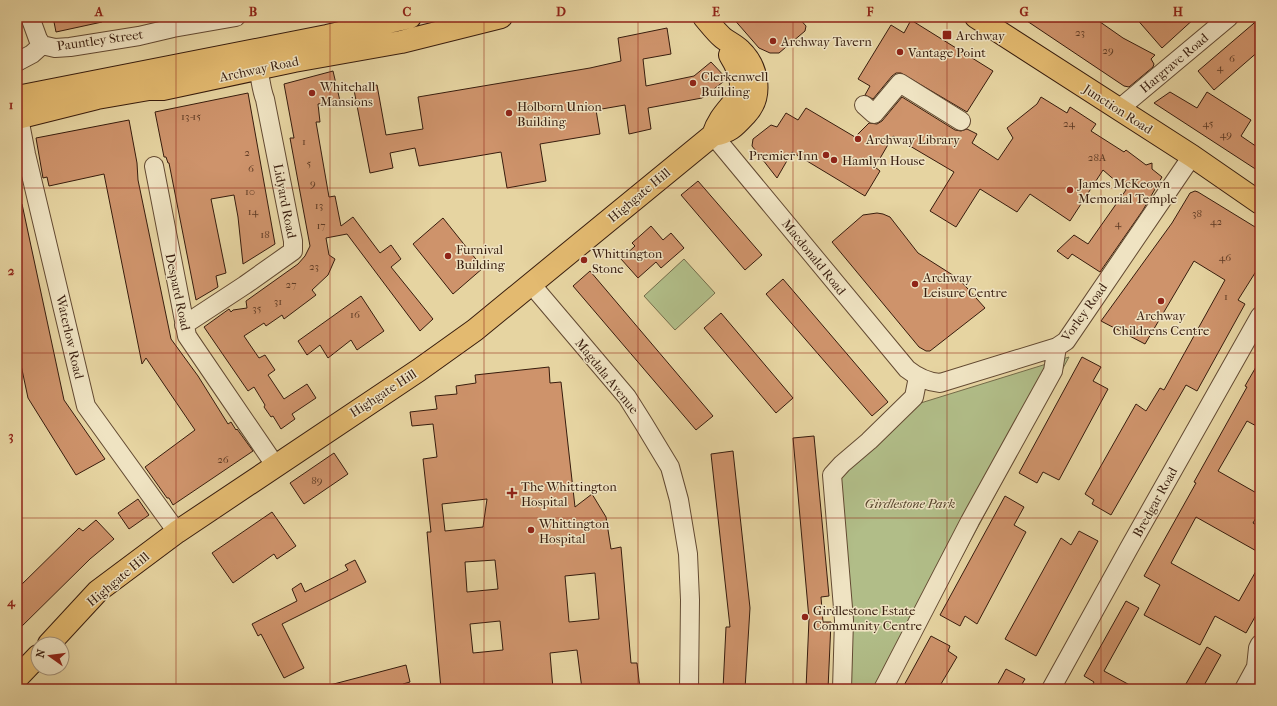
<svg xmlns="http://www.w3.org/2000/svg" width="1277" height="706" viewBox="0 0 1277 706" font-family="'IM FELL French Canon',serif">
<style>
.green{fill:#b1bd88;stroke:#746c4a}
.building{fill:#ce936b;stroke:#371c0d;fill-rule:evenodd}
.lines{fill:none;stroke-linecap:round;stroke-linejoin:round}
.minor-casing{stroke:#634a32;stroke-width:20}
.major-casing{stroke:#371c0d;stroke-width:24}
.highway-casing{stroke:#371c0d;stroke-width:24}
.minor{stroke:#efe3c2;stroke-width:18}
.major{stroke:#e3ba70;stroke-width:22}
.highway{stroke:#e3ba70;stroke-width:22}
.grid{fill:none;stroke:#8f2418;stroke-width:1;stroke-opacity:0.55}
.poi-dot{fill:#8f2418;stroke:#efe3c2;stroke-width:1.5}
.labels{text-anchor:middle;dominant-baseline:central;stroke-width:3;stroke-linejoin:round;paint-order:stroke}
.number-label{font-size:11px;fill:#5d3a24}
.poi-label{font-size:13px;fill:#371c0d;stroke:#efe3c2;text-anchor:start}
.street-label{font-size:13px;fill:#371c0d;stroke:#efe3c2}
.park-label{font-size:13px;font-style:italic;fill:#56442c;stroke:#efe3c2}
.neatline{fill:none;stroke:#8f2418;stroke-width:1.5}
.grid-label{font-size:13px;text-anchor:middle;font-weight:bold;fill:#8f2418}
</style>
<rect width="100%" height="100%" fill="#e6d4a1"/>
<filter id="stains"><feTurbulence type="fractalNoise" baseFrequency=".005" numOctaves="4"/><feColorMatrix values="0 0 0 0 .2 0 0 0 0 .09 0 0 0 0 .02 0 0 0 .5 -.17"/></filter>
<radialGradient id="worn" r=".72"><stop offset=".6" stop-color="#630" stop-opacity="0"/><stop offset="1" stop-color="#630" stop-opacity=".3"/></radialGradient>
<path class="green" d="M684 259 715 293 675 330 644 296Z
M1069 357 891 689H848L836 482 911 406Z"/>
<path class="building" d="M53 17H101L102 22 56 32Z
M732 17H798L806 26 805 31 779 53H770L759 48Z
M1021 17H1093L1123 38 1155 55 1151 59 1154 64 1153 67 1129 87 1124 86Z
M1135 17H1196L1162 48Z
M1260 18V50L1214 90 1198 71Z
M911 20 993 71 967 112 901 73H896L892 76 873 99 865 95 870 86 858 79 891 25 904 33Z
M667 28 671 54 643 59 646 86 694 76 711 62 727 79 702 98 648 108 651 129 629 134 625 105 596 110 600 134 540 144 546 181 507 188 501 152 419 166 415 148 390 153 393 168 370 173 354 90 377 85 386 135 423 129 418 97 590 68 621 61 618 38Z
M333 71 340 101 318 104 320 122H316L329 197 335 196 341 226 353 217 380 253 391 245 401 259 391 267 433 319 420 331 347 234 326 238 329 255 335 259 328 275 312 290 316 295 284 319 282 315 266 326 264 323 244 336 259 358 265 355 275 370 268 375 284 399 307 384 316 398 292 414 295 419 281 429 273 416 271 417 264 407 265 405 254 387 248 391 204 327 229 309 231 312 233 310 247 308 246 301 298 264 305 256 310 246 290 138H294L284 84Z
M1170 92 1197 108 1207 92 1251 120 1241 136 1260 149V172L1154 103Z
M248 93 275 244 243 264 238 217 234 195 211 199 226 273 216 276 218 287 196 300 169 163H168L166 157H164L155 112Z
M902 97 955 130 961 131 967 129 977 134 972 143 998 160 1013 138 1007 128 1037 104 1041 97 1067 113 1070 107 1096 124 1091 131 1124 152 1126 150 1146 165 1152 163V169L1162 177 1143 210 1100 272 1072 254 1068 259 1057 251 1074 235 1088 244 1126 190 1103 170 1070 221 1030 194 1017 212 980 189 956 227 930 211 954 172 893 136 875 167 880 171 865 196 792 152 777 178 752 146 753 139 771 125 777 127 786 113 798 120 806 108 855 137 869 123 877 124 882 121Z
M129 120 137 163 138 180 171 339 198 376 228 424 231 422 236 430 237 429 253 451 173 505 169 498H167L145 467 195 430 146 358 142 364 104 174 49 186 47 177 43 178 36 138Z
M698 181 762 255 745 270 681 195Z
M1195 191 1198 192 1260 230V265L1238 300 1245 304 1197 391 1186 385 1111 515 1092 504 1094 500 1085 494 1136 404 1146 411 1160 388 1164 390 1225 280 1194 261 1145 344 1101 321 1172 223 1190 193Z
M17 204H22L64 400 105 459 76 475 28 398 17 346Z
M877 213 883 214 890 217 918 253 959 279 985 308 930 351H926L919 347 832 242 863 215Z
M443 218 483 268 453 294 413 244Z
M651 226 663 240 671 233 684 248 661 268 656 262 638 278 621 259 635 246 632 243Z
M590 271 713 416 696 430 573 286Z
M783 279 888 402 872 416 766 294Z
M361 296 384 331 357 350 351 340 328 358 320 345 307 355 298 341Z
M721 313 793 398 776 413 704 328Z
M1082 357 1101 367 1093 381 1108 389 1059 480 1043 472 1037 483 1019 473Z
M1260 360V428L1247 421 1218 471 1260 495V511L1253 523 1260 527V553L1196 517 1171 563 1239 601 1260 564V608L1246 633 1215 616 1200 645 1144 615 1160 585 1144 576 1196 483 1194 482 1247 387 1245 386Z
M549 367 550 383 561 382 575 507 592 494 606 517 611 549 621 547 631 663H637L640 689H582L577 650 550 653 553 689H441L427 532H431L423 459 437 457 433 424 412 426 410 412 437 409 435 396 457 394 456 386 476 383 475 375ZM487 499 483 527 445 531 442 504ZM495 560 498 589 467 592 465 562ZM595 573 599 619 569 622 565 576ZM500 621 503 650 473 653 470 624Z
M814 436 829 596 821 597 823 622H831L828 689H806L809 619 793 438Z
M733 451 750 608 745 689H723L726 627H730L711 454Z
M334 453 348 474 304 504 290 483Z
M1005 496 1024 507 1014 525 1026 532 977 624 965 616 960 626 940 615Z
M138 499 149 515 129 529 118 513Z
M272 512 296 546 277 559 274 554 233 583 212 553Z
M96 520 114 539 90 559 17 631V589L79 528 83 531Z
M1079 531 1098 541 1036 656 1005 639 1061 538 1071 545Z
M355 560 366 582 282 624 304 668 284 678 261 634 258 636 252 624 297 601 292 589 301 583 305 592 348 570 345 565Z
M1126 601 1139 608 1104 671 1137 689H1090L1094 682 1084 676Z
M931 636 950 646 948 651 957 657 938 689H902Z
M1207 647 1221 655 1202 689H1183Z
M406 665 410 682 403 684 405 689H331L330 685Z
M1006 669 1025 679 1019 689H995Z"/>
<g class="lines">
<defs>
<path id="minor" d="M30 17 38 39 42 45
M17 62 32 54 42 45 55 48 70 47 139 36 173 28 236 17
M864 105 874 114 900 83 961 121
M1119 109 1229 17
M19 118 26 154 86 406 177 532
M713 135 907 369C917 377 927 382 940 383L1057 347 1066 341 1192 156
M154 166 187 336 275 465
M531 284 627 397 644 424 670 467 679 500 688 554 690 600 689 689
M184 325 245 285 293 251V241L265 99C261 89 261 80 258 69
M842 689 844 620 832 475 842 464 869 441 914 397 918 377
M883 689 970 521 1053 371 1057 347
M1051 689 1129 548 1260 316
M1244 689 1256 667 1258 648 1260 644"/>
<path id="major" d="M976 17 1192 156 1260 203
M713 135C725 98 758 101 730 55
M49 644 98 591 177 532 419 370 475 330 713 135C730 132 734 127 746 114 763 96 758 67 740 50 735 45 728 42 723 38 716 32 710 24 704 17
M17 678 38 656"/>
<path id="highway" d="M17 97 327 36 410 17
M17 118 97 98 149 89H163L294 61 401 42 501 17"/>
</defs>
<use href="#minor" class="minor-casing"/>
<use href="#major" class="major-casing"/>
<use href="#highway" class="highway-casing"/>
<use href="#minor" class="minor"/>
<use href="#major" class="major"/>
<use href="#highway" class="highway"/>
</g>
<path class="grid" d="M176 17V689M330 17V689M484 17V689M638 17V689M793 17V689M947 17V689M1101 17V689M17 188H1260M17 353H1260M17 518H1260"/>
<g class="poi-dot">
<rect x="942" y="30" width="10" height="10" rx="2"/>
<circle cx="773" cy="41" r="4"/>
<circle cx="900" cy="52" r="4"/>
<circle cx="693" cy="83" r="4"/>
<circle cx="312" cy="93" r="4"/>
<circle cx="509" cy="113" r="4"/>
<circle cx="858" cy="139" r="4"/>
<circle cx="826" cy="155" r="4"/>
<circle cx="834" cy="160" r="4"/>
<circle cx="1070" cy="190" r="4"/>
<circle cx="448" cy="256" r="4"/>
<circle cx="584" cy="260" r="4"/>
<circle cx="915" cy="284" r="4"/>
<circle cx="1161" cy="301" r="4"/>
<path d="M510 487h4v4h4v4h-4v4h-4v-4h-4v-4h4z"/>
<circle cx="531" cy="530" r="4"/>
<circle cx="805" cy="617" r="4"/>
</g>
<g class="labels">
<g class="number-label">
<text x="1080" y="32">23</text>
<text x="1108" y="50">29</text>
<text x="1232" y="58">6</text>
<text x="1220" y="67">4</text>
<text x="191" y="116">13-15</text>
<text x="1069" y="123">24</text>
<text x="1208" y="123">45</text>
<text x="1226" y="134">49</text>
<text x="304" y="141">1</text>
<text x="247" y="152">2</text>
<text x="1097" y="157">28A</text>
<text x="309" y="163">5</text>
<text x="251" y="168">6</text>
<text x="313" y="183">9</text>
<text x="250" y="191">10</text>
<text x="319" y="205">13</text>
<text x="253" y="211">14</text>
<text x="1197" y="213">38</text>
<text x="1216" y="221">42</text>
<text x="1118" y="223">4</text>
<text x="321" y="225">17</text>
<text x="265" y="234">18</text>
<text x="1225" y="257">46</text>
<text x="314" y="266">23</text>
<text x="291" y="284">27</text>
<text x="1226" y="296">1</text>
<text x="278" y="301">31</text>
<text x="257" y="308">35</text>
<text x="355" y="314">16</text>
<text x="223" y="459">26</text>
<text x="317" y="480">89</text>
</g>
<g class="poi-label">
<text x="956" y="35">Archway</text>
<text x="781" y="41">Archway Tavern</text>
<text x="908" y="52">Vantage Point</text>
<text x="701" y="76">Clerkenwell<tspan x="701" dy="15">Building</tspan></text>
<text x="320" y="86">Whitehall<tspan x="320" dy="15">Mansions</tspan></text>
<text x="517" y="106">Holborn Union<tspan x="517" dy="15">Building</tspan></text>
<text x="866" y="139">Archway Library</text>
<text x="818" y="155" text-anchor="end">Premier Inn</text>
<text x="842" y="160">Hamlyn House</text>
<text x="1078" y="183">James McKeown<tspan x="1078" dy="15">Memorial Temple</tspan></text>
<text x="456" y="249">Furnival<tspan x="456" dy="15">Building</tspan></text>
<text x="592" y="253">Whittington<tspan x="592" dy="15">Stone</tspan></text>
<text x="923" y="277">Archway<tspan x="923" dy="15">Leisure Centre</tspan></text>
<text x="1161" y="315" text-anchor="middle">Archway<tspan x="1161" dy="15">Childrens Centre</tspan></text>
<text x="521" y="486">The Whittington<tspan x="521" dy="15">Hospital</tspan></text>
<text x="539" y="523">Whittington<tspan x="539" dy="15">Hospital</tspan></text>
<text x="813" y="610">Girdlestone Estate<tspan x="813" dy="15">Community Centre</tspan></text>
</g>
<g class="street-label">
<text transform="translate(100 40) rotate(-8)">Pauntley Street</text>
<text transform="translate(1174 63) rotate(-40)">Hargrave Road</text>
<text transform="translate(259 69) rotate(-12)">Archway Road</text>
<text transform="translate(1118 109) rotate(33)">Junction Road</text>
<text transform="translate(639 195) rotate(-40)">Highgate Hill</text>
<text transform="translate(285 201) rotate(79)">Lidyard Road</text>
<text transform="translate(814 257) rotate(51)">Macdonald Road</text>
<text transform="translate(178 292) rotate(78)">Despard Road</text>
<text transform="translate(1084 312) rotate(-54)">Vorley Road</text>
<text transform="translate(70 337) rotate(77)">Waterlow Road</text>
<text transform="translate(607 376) rotate(51)">Magdala Avenue</text>
<text transform="translate(383 393) rotate(-33)">Highgate Hill</text>
<text transform="translate(1155 502) rotate(-61)">Bredgar Road</text>
<text transform="translate(118 579) rotate(-40)">Highgate Hill</text>
</g>
<g class="park-label">
<text x="910" y="503">Girdlestone Park</text>
</g>
</g>
<rect width="1277" height="706" fill="none" stroke="#e6d4a1" stroke-width="44"/>
<g transform="translate(50 656) rotate(284)"><circle r="19" fill="#efe3c2" stroke="#a5937a"/>
<path d="M0-3L7 15L0 10L-7 15Z" fill="#8f2418"/>
<text y="-6" font-size="11" font-weight="bold" text-anchor="middle" fill="#371c0d">N</text>
</g>
<rect x="22" y="22" width="1233" height="662" class="neatline"/>
<g class="grid-label">
<text x="99" y="16">A</text>
<text x="253" y="16">B</text>
<text x="407" y="16">C</text>
<text x="561" y="16">D</text>
<text x="716" y="16">E</text>
<text x="870" y="16">F</text>
<text x="1024" y="16">G</text>
<text x="1178" y="16">H</text>
<text x="11" y="109">1</text>
<text x="11" y="275">2</text>
<text x="11" y="440">3</text>
<text x="11" y="606">4</text>
</g>
<rect width="100%" height="100%" filter="url(#stains)"/>
<rect width="100%" height="100%" fill="url(#worn)"/>
</svg>
